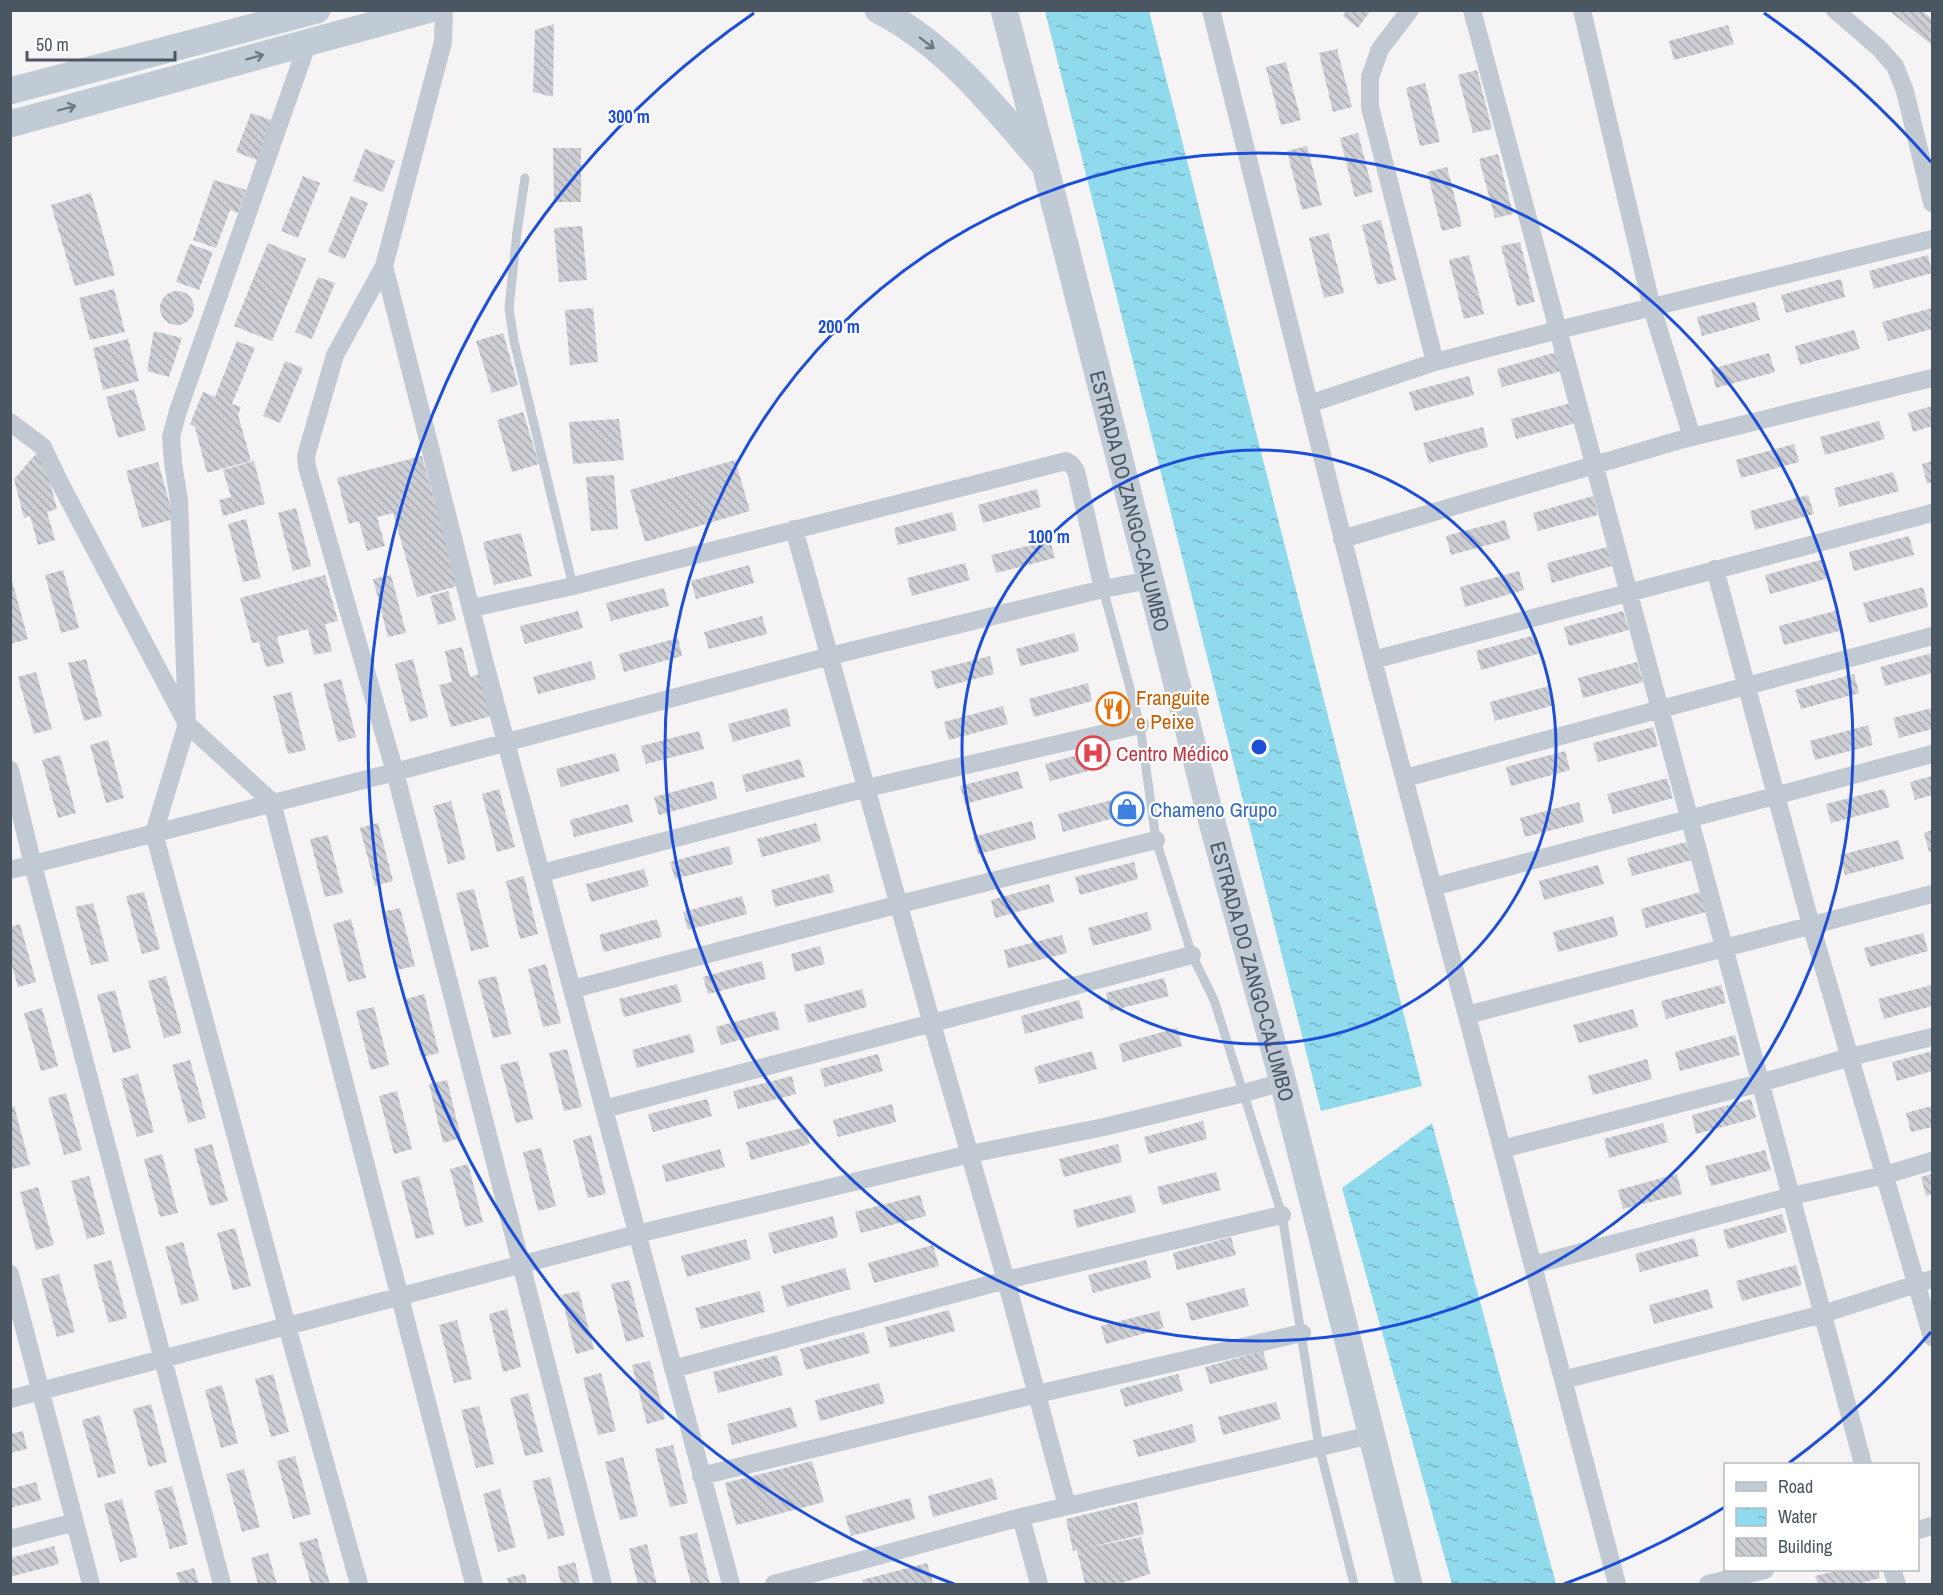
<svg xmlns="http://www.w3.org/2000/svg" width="1943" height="1595" viewBox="0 0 1943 1595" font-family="'Archivo Narrow',sans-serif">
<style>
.water{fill:url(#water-ripples)}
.building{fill:url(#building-back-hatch)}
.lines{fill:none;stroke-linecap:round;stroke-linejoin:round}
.lane{stroke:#c1cad2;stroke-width:9}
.street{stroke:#c1cad2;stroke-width:18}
.secondary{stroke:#c1cbd6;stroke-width:27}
.oneway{stroke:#6e7984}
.ring{fill:none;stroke:#1d4ed8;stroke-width:3}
.labels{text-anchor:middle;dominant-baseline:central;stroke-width:4.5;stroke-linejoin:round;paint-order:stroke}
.street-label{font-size:21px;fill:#4a5661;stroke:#fff}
.food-label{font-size:21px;fill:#c56008;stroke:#fff;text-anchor:start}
.health-label{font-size:21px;fill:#be3a42;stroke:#fff;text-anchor:start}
.shop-label{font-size:21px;fill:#366cbe;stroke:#fff;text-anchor:start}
.centre{fill:#1d4ed8;stroke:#fff;stroke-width:3}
.ring-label{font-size:18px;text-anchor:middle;font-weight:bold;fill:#1d4ed8;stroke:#fff;stroke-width:4.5;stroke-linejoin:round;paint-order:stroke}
</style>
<defs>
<pattern id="water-ripples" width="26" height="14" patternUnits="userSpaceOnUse" patternTransform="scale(1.5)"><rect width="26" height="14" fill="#90daee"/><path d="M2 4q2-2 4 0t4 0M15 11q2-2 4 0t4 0" fill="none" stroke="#78b4c4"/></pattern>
<pattern id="building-back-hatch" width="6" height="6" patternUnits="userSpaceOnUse" patternTransform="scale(1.5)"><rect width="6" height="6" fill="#cdcfd5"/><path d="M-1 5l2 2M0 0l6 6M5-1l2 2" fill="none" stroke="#a8abb0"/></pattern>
</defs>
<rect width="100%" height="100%" fill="#f5f3f3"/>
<path class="water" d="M1045 11H1149L1422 1086 1321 1111Z
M1432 1123 1556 1584H1452L1342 1188Z"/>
<path class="building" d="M1347 10H1371L1358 28 1343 16Z
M1888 10H1921L1932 19V45Z
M554 24 553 97 533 92 535 30Z
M1728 25 1734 44 1674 60 1669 41Z
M1337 49 1352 107 1333 112 1319 53Z
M1286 62 1301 120 1281 125 1266 67Z
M1477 70 1492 129 1473 133 1458 75Z
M1425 83 1440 142 1420 146 1406 88Z
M251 113 274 121 259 161 236 152Z
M1358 133 1373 192 1355 197 1340 138Z
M1307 146 1322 205 1302 210 1287 151Z
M553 148H581V202H554Z
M365 149 395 161 383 192 353 181Z
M1498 154 1513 214 1495 218 1479 159Z
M1447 167 1462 226 1442 231 1427 172Z
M303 176 320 183 298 238 281 231Z
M214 180 246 190 238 213 230 210 216 248 193 240Z
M91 193 115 275 75 286 51 205Z
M351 196 368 203 345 259 328 252Z
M1381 220 1396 280 1377 285 1362 225Z
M582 226 587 280 559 282 554 228Z
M1329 233 1344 293 1324 298 1309 238Z
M1520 242 1535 302 1517 306 1501 246Z
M268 243 306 259 272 341 234 326Z
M190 244 213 252 199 290 176 282Z
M1469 255 1484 314 1464 319 1449 260Z
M1928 255 1932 273 1874 289 1869 271Z
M318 277 335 283 312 339 295 332Z
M1841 279 1845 297 1786 313 1781 295Z
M114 289 125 332 90 340 79 298Z
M160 308a17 17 0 1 1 34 0a17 17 0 1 1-34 0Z
M1755 302 1760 320 1702 336 1697 317Z
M593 308 598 362 570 365 565 310Z
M1932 308V329L1888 341 1882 322Z
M1854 330 1860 349 1800 365 1795 346Z
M154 331 182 338 169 377 147 371Z
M503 333 518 385 492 393 476 341Z
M128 339 139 381 103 390 93 348Z
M237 341 255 348 232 404 241 407 238 415 251 461 207 473 195 427 190 424 203 392 215 397Z
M1557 352 1562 371 1502 387 1497 369Z
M1769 353 1775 372 1716 388 1711 369Z
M285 361 303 368 280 423 263 416Z
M1469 376 1474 395 1415 411 1409 392Z
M134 389 146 430 118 438 106 397Z
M1571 403 1576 423 1516 439 1511 419Z
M1932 406V426L1913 432 1908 413Z
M523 412 539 464 512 472 497 420Z
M619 419 624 460 573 464 569 422Z
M1879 421 1885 439 1825 455 1820 437Z
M1483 427 1488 447 1429 463 1423 443Z
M1794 444 1799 462 1741 478 1736 460Z
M41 448 57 509 47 512 55 540 38 545 30 516 24 518 14 479Z
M422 456 458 586 417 597 393 513 377 517 385 546 367 551 359 521 349 524 337 478Z
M735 460 750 511 645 542 630 490Z
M254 461 265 504 223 516 219 500 231 497 223 470Z
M1932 461V482L1927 484 1922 464Z
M158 462 174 519 142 528 126 471Z
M1893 472 1899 491 1839 507 1834 488Z
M614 475 618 529 591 531 586 477Z
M1037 489 1041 507 983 523 978 505Z
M1808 495 1814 514 1755 530 1750 511Z
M1593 496 1598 515 1538 531 1533 513Z
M296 508 311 566 293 571 278 513Z
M952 512 957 530 898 545 894 528Z
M246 519 261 578 243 582 228 524Z
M1505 520 1510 539 1451 555 1446 536Z
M521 533 532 576 494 585 483 542Z
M1909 536 1914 555 1854 571 1849 552Z
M1050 540 1055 558 996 573 991 555Z
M1607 547 1612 566 1552 583 1547 563Z
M1824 559 1829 578 1770 594 1765 575Z
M965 563 970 580 912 596 907 578Z
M749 565 754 583 696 599 691 581Z
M63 570 79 628 61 633 45 575Z
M1519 571 1524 590 1465 607 1460 587Z
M325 575 338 621 325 624 332 651 314 655 308 629 277 637 284 663 266 667 259 642 252 643 240 598Z
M391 575 406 633 388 637 373 579Z
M10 581H12L28 639 10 644Z
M1923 587 1928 607 1869 623 1863 603Z
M664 588 669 606 611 621 606 603Z
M448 591 456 620 438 625 430 596Z
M1838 610 1843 630 1784 645 1779 626Z
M578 611 583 628 525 644 520 626Z
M1623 611 1629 630 1569 646 1564 627Z
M762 616 767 634 709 649 704 632Z
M1074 633 1079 651 1021 666 1016 649Z
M1535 635 1541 653 1481 670 1476 651Z
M678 638 682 656 624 672 619 654Z
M462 647 470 677 480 674 492 716 451 727 439 685 452 682 445 651Z
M1932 653V673L1885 686 1880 667Z
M990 656 994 674 936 689 931 671Z
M86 659 102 716 84 721 68 663Z
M413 659 428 717 410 722 395 664Z
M591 661 596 679 538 694 533 677Z
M1637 662 1643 682 1583 698 1578 678Z
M36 672 52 729 34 734 18 677Z
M1854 674 1859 693 1801 709 1795 690Z
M341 679 356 737 338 742 323 684Z
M1088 683 1092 701 1034 717 1029 699Z
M1549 686 1555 705 1495 721 1490 702Z
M291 692 306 750 288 754 273 696Z
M1003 706 1008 724 949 740 944 722Z
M787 708 791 726 733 742 728 724Z
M1932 708V729L1899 738 1893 718Z
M1868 725 1873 745 1815 760 1810 741Z
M1653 727 1658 746 1598 762 1593 743Z
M699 731 704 749 646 764 641 746Z
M108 740 124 798 106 803 90 745Z
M1103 748 1108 766 1050 781 1045 764Z
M1565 751 1570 770 1511 786 1506 767Z
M615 753 620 771 561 787 556 769Z
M60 755 76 813 58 818 42 760Z
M800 759 805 777 746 792 742 775Z
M1018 771 1023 788 965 804 960 786Z
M1932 776V795L1915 800 1910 782Z
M1667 778 1673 798 1613 814 1607 794Z
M713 781 717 799 659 815 654 797Z
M499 789 515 847 497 852 482 794Z
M1884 789 1890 807 1831 823 1826 804Z
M1116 799 1121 816 1063 832 1058 814Z
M451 801 466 859 448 864 433 806Z
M1579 802 1584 822 1525 837 1520 818Z
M628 804 633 822 574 837 570 820Z
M1032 821 1036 839 978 854 973 837Z
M378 823 393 881 375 886 360 828Z
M816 823 821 841 762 857 757 839Z
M1932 830V851L1929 852 1924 833Z
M328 835 343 893 325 897 310 839Z
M1898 840 1904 859 1845 875 1840 855Z
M1686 842 1692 860 1632 876 1627 858Z
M729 846 733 864 675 879 670 862Z
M1134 862 1138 879 1080 895 1075 877Z
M1598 865 1604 884 1544 900 1539 881Z
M644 869 649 886 591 902 586 884Z
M829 874 834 892 775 907 771 890Z
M524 876 538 934 520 939 506 881Z
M1049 884 1054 902 995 918 991 900Z
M474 889 489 947 471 951 456 893Z
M144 892 160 949 142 954 126 896Z
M1700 892 1706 912 1646 928 1641 909Z
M742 896 747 914 688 930 683 912Z
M93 903 109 961 91 965 75 907Z
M400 908 415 966 397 970 382 912Z
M1147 912 1152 930 1093 946 1088 928Z
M1613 916 1618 936 1558 952 1553 932Z
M351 919 366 978 348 982 333 924Z
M657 919 662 937 604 952 599 935Z
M20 924 36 982 18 987 10 959V927Z
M1923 933 1928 951 1870 967 1864 948Z
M1062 935 1067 953 1008 968 1004 950Z
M820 946 825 964 795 972 791 954Z
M762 961 766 979 708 994 703 977Z
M546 964 561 1023 543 1027 528 969Z
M166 976 182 1033 164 1038 148 981Z
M496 976 511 1034 493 1038 478 980Z
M1164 978 1169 996 1110 1011 1106 993Z
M677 984 682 1002 624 1017 619 999Z
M1721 985 1726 1003 1666 1019 1661 1001Z
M1932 985V1006L1884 1019 1878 999Z
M862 989 867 1007 808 1023 804 1005Z
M115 990 131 1048 113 1053 97 995Z
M424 994 439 1053 421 1057 406 999Z
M1079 1000 1084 1018 1025 1034 1021 1016Z
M374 1007 389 1065 371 1070 356 1011Z
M42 1008 58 1066 41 1071 24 1013Z
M1633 1009 1638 1027 1579 1043 1573 1025Z
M775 1011 780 1029 721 1045 716 1027Z
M1177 1028 1182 1046 1123 1062 1119 1044Z
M690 1034 695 1052 637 1068 632 1050Z
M1735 1035 1740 1055 1680 1071 1675 1052Z
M567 1049 582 1107 564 1111 549 1053Z
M1092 1051 1097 1069 1039 1084 1034 1067Z
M1932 1051V1071L1897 1081 1892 1062Z
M878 1054 883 1071 825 1087 820 1069Z
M1647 1059 1652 1079 1593 1095 1588 1076Z
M190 1060 206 1118 188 1123 172 1065Z
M518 1061 533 1119 516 1123 500 1065Z
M138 1074 154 1132 137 1137 121 1079Z
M792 1076 796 1094 738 1109 733 1091Z
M447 1080 461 1138 443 1143 429 1084Z
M397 1091 412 1149 394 1154 379 1096Z
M66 1093 82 1150 64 1155 48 1098Z
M707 1099 712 1116 653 1132 648 1114Z
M1751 1099 1756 1118 1696 1134 1692 1115Z
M892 1104 896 1122 838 1137 833 1120Z
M14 1106 30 1165 12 1169 10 1162V1108Z
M1932 1106V1127L1911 1132 1906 1113Z
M1203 1121 1207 1139 1149 1154 1144 1137Z
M1663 1123 1668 1142 1609 1158 1604 1139Z
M805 1127 810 1144 751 1160 746 1142Z
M591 1135 606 1194 588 1198 573 1140Z
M212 1144 228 1201 210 1206 194 1149Z
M1118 1144 1122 1162 1064 1177 1059 1159Z
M541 1148 556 1206 538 1211 523 1152Z
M720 1149 725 1167 666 1182 662 1165Z
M1765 1150 1771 1170 1711 1186 1705 1166Z
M162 1154 178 1213 160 1217 144 1159Z
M468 1164 483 1222 465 1227 450 1169Z
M1216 1172 1221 1190 1162 1205 1157 1187Z
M1677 1174 1682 1194 1623 1209 1618 1190Z
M1932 1174V1194L1926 1196 1921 1177Z
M89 1176 105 1234 87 1239 71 1181Z
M419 1176 434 1234 416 1239 401 1181Z
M38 1187 54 1245 36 1250 20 1192Z
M920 1195 926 1216 861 1233 855 1212Z
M1131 1195 1136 1212 1077 1228 1073 1210Z
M1782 1214 1787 1232 1728 1249 1723 1230Z
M833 1216 838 1237 774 1254 768 1233Z
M235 1228 251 1286 233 1290 217 1233Z
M1231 1237 1236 1255 1177 1270 1173 1253Z
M1694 1238 1699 1256 1640 1272 1635 1254Z
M746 1239 751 1259 687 1277 681 1256Z
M183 1242 199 1300 181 1305 165 1247Z
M933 1245 939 1266 874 1283 868 1263Z
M111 1260 127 1318 109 1323 93 1265Z
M1146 1260 1151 1278 1093 1293 1088 1275Z
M1796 1265 1802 1285 1742 1301 1736 1281Z
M845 1268 851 1289 787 1307 781 1286Z
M59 1274 75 1332 57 1337 41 1279Z
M629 1280 644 1337 626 1342 611 1284Z
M1244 1288 1249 1306 1191 1321 1186 1303Z
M1708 1289 1713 1308 1654 1324 1649 1305Z
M579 1291 594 1349 576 1354 561 1295Z
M760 1291 765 1312 701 1329 695 1308Z
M507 1309 521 1367 503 1372 489 1314Z
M949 1310 955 1331 890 1348 885 1327Z
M1159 1311 1164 1328 1106 1344 1101 1326Z
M457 1320 472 1379 454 1383 439 1325Z
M864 1332 870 1353 806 1370 800 1349Z
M1263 1351 1268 1369 1210 1384 1205 1367Z
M777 1355 783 1375 718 1393 713 1372Z
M650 1361 665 1419 647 1424 632 1365Z
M601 1373 616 1431 598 1435 583 1378Z
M273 1374 289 1432 271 1437 255 1379Z
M1178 1374 1183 1391 1125 1407 1120 1389Z
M879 1383 885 1403 820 1421 815 1400Z
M222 1385 238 1443 221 1448 205 1390Z
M528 1393 543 1452 525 1456 510 1398Z
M1276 1402 1281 1419 1223 1435 1218 1417Z
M151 1404 167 1462 149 1467 133 1409Z
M479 1406 494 1464 476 1468 461 1410Z
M791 1407 797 1427 732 1445 727 1424Z
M100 1415 116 1473 98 1478 82 1420Z
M1192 1424 1196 1442 1138 1457 1133 1440Z
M23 1431 27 1449 10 1453V1434Z
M673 1445 688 1503 670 1507 655 1449Z
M295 1456 311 1514 293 1519 277 1461Z
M623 1457 638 1516 620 1520 605 1462Z
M812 1461 824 1502 736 1525 725 1483Z
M244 1469 260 1527 242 1532 226 1474Z
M550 1477 565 1535 548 1539 532 1481Z
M992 1478 998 1499 933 1517 928 1496Z
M36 1482 41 1500 10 1508V1489Z
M172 1486 188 1544 170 1549 154 1491Z
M500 1489 516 1547 498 1552 483 1494Z
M910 1498 915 1519 851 1536 845 1516Z
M122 1499 138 1557 120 1562 104 1504Z
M1137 1502 1144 1534 1086 1548 1141 1537 1150 1574 1122 1583V1584H1085L1077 1550 1073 1551 1066 1519Z
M697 1533 704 1562 710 1584H691L679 1537Z
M317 1538 325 1567 330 1584H311L299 1543Z
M647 1544 654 1573 657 1584H638L629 1549Z
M54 1546 59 1564 10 1577V1558Z
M268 1553 277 1584H258L251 1558Z
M575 1562 580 1584H561L557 1567Z
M927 1563 933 1583 864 1584 862 1580Z
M194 1568 199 1584H180L176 1573Z
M1840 1570H1878L1880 1578 1858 1584H1818L1815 1576Z
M525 1574 527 1584H509L507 1578Z"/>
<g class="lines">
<path class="lane" d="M525 178 517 232 509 308 514 341 573 586
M1103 589 1140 725 1156 840 1192 955 1214 1000 1282 1215 1319 1446 1354 1584"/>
<path class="street" d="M444 10 443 42 384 266 335 355 306 456 307 467 395 772 603 1584
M1211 10 1373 660 1617 1584
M1410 10 1380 49 1370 77V107L1435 362
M1472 10 1863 1464
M1582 10 1652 308 1692 437
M1835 10 1879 48 1895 66 1905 91 1932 203
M308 42 178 411 171 437 173 463 179 500 187 724 272 802 474 1584
M384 266 485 664 731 1584
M1309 404 1435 362 1558 330 1932 239
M10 422 43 447 60 483 187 724 154 833 287 1326 359 1584
M794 529 932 1024 1006 1280 1067 1506
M1342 539 1680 440 1932 378
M1715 569 1811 925 1932 1337
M472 608 573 586 1066 461 1071 464 1076 471 1103 589
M1373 660 1932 513
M10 770 33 865 222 1584
M1405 778 1932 636
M10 870 395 772 830 656 1103 589 1150 580
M542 873 867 788 1140 725
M1433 887 1932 754
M573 989 900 904 1156 840
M1467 1015 1932 894
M604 1109 1192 955
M1502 1149 1760 1083 1850 1057 1932 1037
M1533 1265 1792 1196 1885 1175 1932 1161
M10 1274 91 1584
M673 1369 1006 1280 1282 1215
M1563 1380 1823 1314 1932 1279
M10 1399 637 1234 970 1154 1104 1127 1244 1093 1283 1082
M701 1476 1037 1394 1302 1333
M1021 1517 1039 1584
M1918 1530 1932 1526
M10 1539 75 1522
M1892 1570 1897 1584
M774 1584 1021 1517 1371 1435
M1708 1584 1765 1570"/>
<g class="secondary">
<path d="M878 10C945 44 993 105 1041 161"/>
<path id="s1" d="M1004 10 1045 166 1213 826 1283 1082 1409 1584"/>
<path d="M10 91 317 10"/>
<path d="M10 124 427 10"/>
</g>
</g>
<defs><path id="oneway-shaft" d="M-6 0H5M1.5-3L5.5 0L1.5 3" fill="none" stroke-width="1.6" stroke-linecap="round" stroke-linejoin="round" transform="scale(1.5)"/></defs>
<g class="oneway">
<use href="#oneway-shaft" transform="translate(927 43) rotate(37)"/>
<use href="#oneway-shaft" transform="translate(255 57) rotate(-15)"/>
<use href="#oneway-shaft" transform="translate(67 108) rotate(-15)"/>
</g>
<g class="ring">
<circle cx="1259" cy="747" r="297"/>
<circle cx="1259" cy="747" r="594"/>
<path d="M1931 1332A891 891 0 0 1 1789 1463M1725 1507A891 891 0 0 1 1564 1584M954 1584A891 891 0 0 1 754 13M1764 13A891 891 0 0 1 1931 162"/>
</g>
<defs>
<symbol id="restaurant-ring" viewBox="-11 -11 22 22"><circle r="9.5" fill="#fff" stroke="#e8710a" stroke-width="1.5"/><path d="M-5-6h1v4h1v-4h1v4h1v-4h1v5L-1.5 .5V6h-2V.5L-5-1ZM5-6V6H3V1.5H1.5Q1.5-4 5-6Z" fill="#e8710a"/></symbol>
<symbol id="hospital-ring" viewBox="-11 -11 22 22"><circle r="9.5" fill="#fff" stroke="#e0444e" stroke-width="1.5"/><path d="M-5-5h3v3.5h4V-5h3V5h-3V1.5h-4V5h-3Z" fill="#e0444e"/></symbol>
<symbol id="shop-ring" viewBox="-11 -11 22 22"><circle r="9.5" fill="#fff" stroke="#3f7fe0" stroke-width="1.5"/><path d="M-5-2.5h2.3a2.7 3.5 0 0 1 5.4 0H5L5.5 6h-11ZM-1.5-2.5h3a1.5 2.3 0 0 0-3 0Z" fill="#3f7fe0"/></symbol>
</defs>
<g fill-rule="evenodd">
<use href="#restaurant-ring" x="1094" y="690" width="38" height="38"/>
<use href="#hospital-ring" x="1074" y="734" width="38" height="38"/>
<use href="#shop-ring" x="1108" y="790" width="38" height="38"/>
</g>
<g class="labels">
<g class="street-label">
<text stroke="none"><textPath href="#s1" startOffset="507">ESTRADA DO ZANGO-CALUMBO</textPath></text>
<text stroke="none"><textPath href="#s1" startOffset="993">ESTRADA DO ZANGO-CALUMBO</textPath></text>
</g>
<g class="food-label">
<text x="1136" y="697">Franguite<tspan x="1136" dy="24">e Peixe</tspan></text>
</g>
<g class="health-label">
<text x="1116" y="753">Centro Médico</text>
</g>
<g class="shop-label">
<text x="1150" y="809">Chameno Grupo</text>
</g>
</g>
<circle cx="1259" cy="747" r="9" class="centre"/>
<g class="ring-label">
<text x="629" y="123">300 m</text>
<text x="839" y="333">200 m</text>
<text x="1049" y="543">100 m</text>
</g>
<rect width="1943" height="1595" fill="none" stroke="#4a5661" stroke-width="24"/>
<rect x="1724" y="1463" width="195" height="108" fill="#ffffff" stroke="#b7bbc0" stroke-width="1.5"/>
<rect x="1736" y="1482" width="30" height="9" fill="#c1cbd6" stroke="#b7bbc0" stroke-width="1.5"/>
<text x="1778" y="1493" font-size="18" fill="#4a5661">Road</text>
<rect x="1736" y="1508" width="30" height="18" fill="url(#water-ripples)" stroke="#b7bbc0" stroke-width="1.5"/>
<text x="1778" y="1523" font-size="18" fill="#4a5661">Water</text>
<rect x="1736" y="1538" width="30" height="18" fill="url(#building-back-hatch)" stroke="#b7bbc0" stroke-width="1.5"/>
<text x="1778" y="1553" font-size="18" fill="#4a5661">Building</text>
<path d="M27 51v9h148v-9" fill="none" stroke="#4a5661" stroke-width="3"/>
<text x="36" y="51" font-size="18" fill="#4a5661" stroke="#ffffff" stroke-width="4.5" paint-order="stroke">50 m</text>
</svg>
